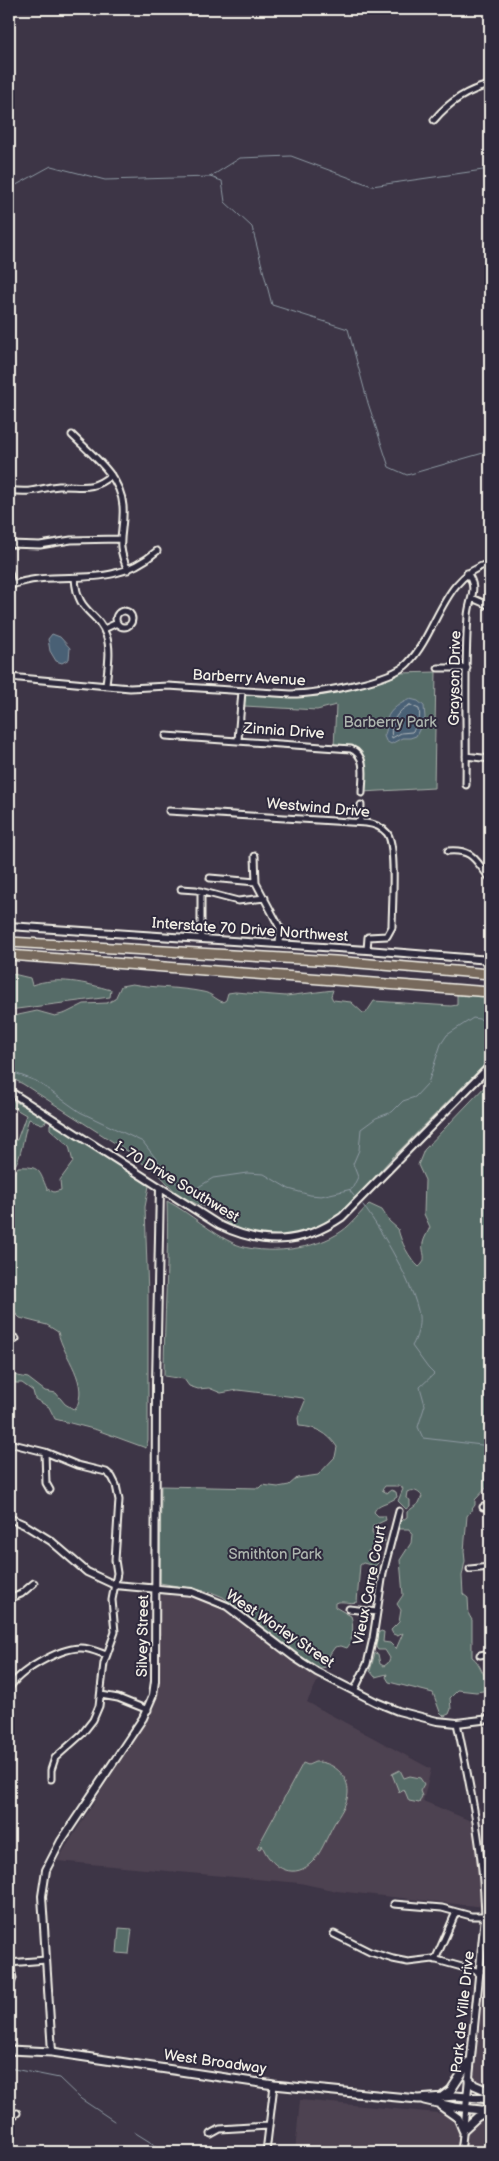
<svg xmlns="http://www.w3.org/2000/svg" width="499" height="2161" viewBox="0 0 499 2161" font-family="'Balsamiq Sans',sans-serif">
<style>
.built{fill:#4e4251}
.green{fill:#576c67;stroke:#a6aea8}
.water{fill:#4a6075;stroke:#8e9aa3}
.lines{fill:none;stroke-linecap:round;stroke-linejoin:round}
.shore{stroke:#b0b7ba;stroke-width:1}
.stream{stroke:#8e9aa3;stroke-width:1}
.minor-casing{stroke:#f4f1e8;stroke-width:9}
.tertiary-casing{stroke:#f4f1e8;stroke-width:10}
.secondary-casing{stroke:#f4f1e8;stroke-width:11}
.motorway-casing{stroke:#f4f1e8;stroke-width:12}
.minor{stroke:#2f2a3d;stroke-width:5}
.tertiary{stroke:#2f2a3d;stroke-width:6}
.secondary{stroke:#2f2a3d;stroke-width:7}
.motorway{stroke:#77695c;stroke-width:9}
.labels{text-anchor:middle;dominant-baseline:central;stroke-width:4;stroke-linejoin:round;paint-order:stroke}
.street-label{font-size:15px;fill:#f4f1e8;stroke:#2f2a3d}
.park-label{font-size:15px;fill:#adb5ae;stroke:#2f2a3d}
</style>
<rect width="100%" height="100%" fill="#3d3546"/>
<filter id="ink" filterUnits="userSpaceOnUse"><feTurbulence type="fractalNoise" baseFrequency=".02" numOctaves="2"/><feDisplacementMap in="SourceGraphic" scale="10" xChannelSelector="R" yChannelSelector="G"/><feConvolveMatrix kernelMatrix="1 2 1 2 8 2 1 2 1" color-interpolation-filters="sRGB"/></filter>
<g filter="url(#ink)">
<path class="built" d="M164 1594 190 1596 208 1601 226 1610 302 1668 319 1678 307 1702 431 1769 423 1801 478 1824 485 1907 337 1891 300 1883 57 1861 152 1711 160 1680V1598Z
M485 1916H490V2089L479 2086 474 2081Z
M300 2100 490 2118V2152H295Z"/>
<path class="green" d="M436 672 434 788 362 792 363 772 356 751 334 747 336 705 317 710 244 706 246 694 296 697 323 695 400 673Z
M9 973 30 978 32 985C57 976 86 983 111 990L110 997 9 1010Z
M132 984C155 988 179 987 203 992 211 993 216 1000 223 1002L226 1000 228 993 235 992 286 996 333 990 331 996 333 1000 351 1002 363 1013H366L374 1001 451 1006 457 1005V995L460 993 490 996V1059L390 1160 343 1212 323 1224 293 1235 271 1238 249 1236 235 1230 214 1210 197 1204 177 1194 157 1172 142 1163 135 1156 23 1084 9 1077V1017L37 1011 55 1016 66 1013 84 1004 107 1003 115 999 121 986Z
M490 1081V1484L475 1500V1505L467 1516 464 1551 465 1561 462 1576 463 1594 468 1598 469 1615 472 1620V1657C481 1663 481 1675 490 1681V1690L476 1692 458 1690 450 1698 451 1709 449 1714 444 1716 440 1712 433 1693 389 1682 386 1677 387 1674 375 1677 370 1671 375 1653 378 1654 380 1664 384 1666 388 1663 390 1658 385 1650H378L376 1647 378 1633 381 1631 384 1632 383 1642 390 1643 396 1649 403 1633 398 1636 393 1634 391 1630 399 1622 401 1610 397 1604 403 1595 400 1560 411 1543 412 1534 409 1529H399V1523L407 1517V1512L419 1503 422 1496C418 1491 413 1489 407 1492L406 1498 410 1500V1506L406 1509 398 1501 403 1489 401 1486H385L382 1490 387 1493 391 1490 396 1492 397 1497C389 1504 378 1502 374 1512L378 1516H385L386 1520 373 1526 372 1532 375 1537 379 1536 384 1538 385 1542 368 1551 367 1555 377 1559 378 1563 375 1566 363 1563 360 1565 357 1602C349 1604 342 1600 335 1603V1607L351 1616C354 1624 353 1642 347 1648L341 1646 335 1647 330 1654 326 1667 321 1668 310 1663 223 1597 211 1592 160 1583 161 1486 259 1488 262 1485 278 1487 289 1485 297 1478 318 1475 335 1457 337 1447C328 1433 316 1427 299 1426L298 1418 305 1401 303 1398 238 1390 221 1393 209 1388 198 1389 189 1386 184 1379 164 1376C164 1318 169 1259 167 1201 190 1213 211 1233 235 1244 264 1256 316 1250 342 1231 352 1224 360 1213 369 1204L382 1210 389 1221 398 1229C401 1242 409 1258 419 1267 429 1259 421 1252 423 1243 424 1238 428 1232 430 1227L424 1214 425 1180 418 1165 424 1150Z
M10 1099 46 1118V1122L42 1124 29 1119C21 1140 24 1157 9 1174V1140H17L26 1115 9 1105Z
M54 1123 149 1186 145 1207 148 1296V1440L146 1448 97 1430 55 1419 49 1407 35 1399 33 1391 22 1383H16L9 1380 13 1375 28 1378 45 1391 56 1393 65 1404 75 1410C91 1383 63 1357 58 1332L47 1325 20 1318 9 1307V1180L18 1167C40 1166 39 1170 47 1189L54 1192 61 1190 60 1180 73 1162 69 1146 50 1129V1124Z
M315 1762C332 1761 349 1775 348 1793 348 1803 339 1815 334 1824 327 1836 321 1855 310 1864 291 1881 269 1865 262 1845L260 1849 257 1848 303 1763 308 1765Z
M400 1770 404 1778 410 1776 420 1778 424 1784 420 1791 422 1796 419 1803 409 1801 404 1789 399 1792 392 1774Z
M119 1928 132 1929 129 1954 117 1953Z"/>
<path class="water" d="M52 634 60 637 70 648 69 659 62 663 56 661 50 651 48 639Z
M410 699 418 701 424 706 425 718 416 736 410 738H402L391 744 386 741 384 736C388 729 386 725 387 719 390 709 401 703 410 699Z"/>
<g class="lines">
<path class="shore" d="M410 705 419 709C421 719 418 725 412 732L401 733 392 738C389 725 397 710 410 705Z"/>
<path class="stream" d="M210 177 222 181 225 202 252 227 272 305 348 329 368 403 389 467 407 475 490 451
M9 189 51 166 105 180 210 177 240 158 291 156 372 186 490 169
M9 1071 36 1081 80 1112 143 1142 174 1182 192 1191 213 1178 247 1173 264 1174 289 1189 310 1195 321 1196 352 1189 358 1177 353 1164 359 1150 361 1129 376 1118 392 1112 403 1101 415 1097 428 1083 441 1044 447 1035 473 1018 490 1021
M350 1191 354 1196
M363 1205C381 1230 415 1286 419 1316 420 1325 417 1338 412 1346L428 1368 434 1374 420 1387 425 1405 418 1427 423 1438 490 1446
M9 2068 59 2078 81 2099 114 2121
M134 2132 166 2152"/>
<defs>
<path id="minor" d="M434 120C449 102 467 90 490 85
M72 435C92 455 121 476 123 506 125 533 114 541 128 570
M9 490C33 494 38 488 59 486 81 485 91 492 111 475
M9 544 40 545 71 540 119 539
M9 572 12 584
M75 578C77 614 97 610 106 635 112 651 107 670 106 686
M9 586C61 566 107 594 157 551
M472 598 490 606
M116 619a8 8 0 1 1 16 0a8 8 0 1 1-16 0Z
M104 629 117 623
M438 668H467
M9 677 130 688 168 686 291 694C315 694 392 681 408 663 439 630 442 576 490 563
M166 736 351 749C368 756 362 779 362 793
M238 740 242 691
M466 756 490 759
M466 785C467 729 464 672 468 616 469 599 479 589 467 573
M169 811 366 823C374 824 382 827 387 833 397 845 392 909 392 927L387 936 368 937 367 950
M360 822 361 805
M448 851C474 849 475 861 490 878
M255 856 256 883 280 928 279 944
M210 878 256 882
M181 889 196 890 238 901 265 898
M201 939V891
M9 1335 16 1339
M9 1443 45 1452 77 1465 106 1472 112 1477 116 1485 119 1500 115 1560 117 1573 112 1600 115 1632 104 1663 99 1706 93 1720 82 1734 55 1758 51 1770V1779
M45 1452 46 1483 50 1490
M483 1507 490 1508
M470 1569 490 1567
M9 1599 21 1594 34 1583
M349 1609 377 1612
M480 1655 490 1653
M9 1689C18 1671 59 1649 79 1648 88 1647 98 1652 106 1655
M354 1691 367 1664 373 1638 383 1573 399 1511
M101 1695 118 1698 148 1710
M394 1904 442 1908 471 1916H485C483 1848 471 1789 457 1723
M334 1934 370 1952 393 1959 408 1962 433 1959 480 1972
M435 1960 456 1912
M9 1963 46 1960
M9 1964 13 1978 9 1989
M9 2119 17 2113
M211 2134 220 2129 268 2126
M266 2152 274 2085
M461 2152 466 2108"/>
<path id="tertiary" d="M9 926 367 950 490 960
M9 1091 219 1225C263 1246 301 1245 342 1217L490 1066
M9 1518 25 1525 51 1541 87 1572 115 1585 192 1592 227 1606 294 1657 317 1672 376 1702 398 1711 437 1721 457 1723 490 1719
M52 2052 42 1896 46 1870 61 1841 143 1718 153 1695 155 1681 156 1384 160 1188
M466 2108 485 1916H490"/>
<path id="secondary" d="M9 2050 52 2052 274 2085 344 2092 418 2099 456 2096 490 2099
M469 2079 474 2085 490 2092
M443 2096 451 2090 470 2061
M424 2100 454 2107 490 2111
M441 2106 458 2118 463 2130 477 2117 488 2111"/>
<path id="motorway" d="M9 942 335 961 490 974
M9 955 490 992"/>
</defs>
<use href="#minor" class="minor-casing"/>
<use href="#tertiary" class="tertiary-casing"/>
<use href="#secondary" class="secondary-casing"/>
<use href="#motorway" class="motorway-casing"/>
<use href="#minor" class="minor"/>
<use href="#tertiary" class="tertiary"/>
<use href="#secondary" class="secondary"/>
<use href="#motorway" class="motorway"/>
</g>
</g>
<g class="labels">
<g class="street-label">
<text transform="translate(249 678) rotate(3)">Barberry Avenue</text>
<text transform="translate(455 678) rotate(-89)">Grayson Drive</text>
<text transform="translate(284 731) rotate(4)">Zinnia Drive</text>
<text transform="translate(318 808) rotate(5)">Westwind Drive</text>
<text transform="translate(250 930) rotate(4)">Interstate 70 Drive Northwest</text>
<text transform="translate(177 1182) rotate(31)">I- 70 Drive Southwest</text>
<text transform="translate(370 1585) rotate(-79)">Vieux Carre Court</text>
<text transform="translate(280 1629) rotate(34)">West Worley Street</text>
<text transform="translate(143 1636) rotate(-89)">Silvey Street</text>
<text transform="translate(463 2012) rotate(-84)">Park de Ville Drive</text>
<text transform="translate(215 2062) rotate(8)">West Broadway</text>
</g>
<g class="park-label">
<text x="390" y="722">Barberry Park</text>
<text x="275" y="1554">Smithton Park</text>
</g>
</g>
<rect width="499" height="2161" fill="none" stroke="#2f2a3d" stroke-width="30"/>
<rect x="15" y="15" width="469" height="2131" fill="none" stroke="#f4f1e8" stroke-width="2" filter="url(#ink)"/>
</svg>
